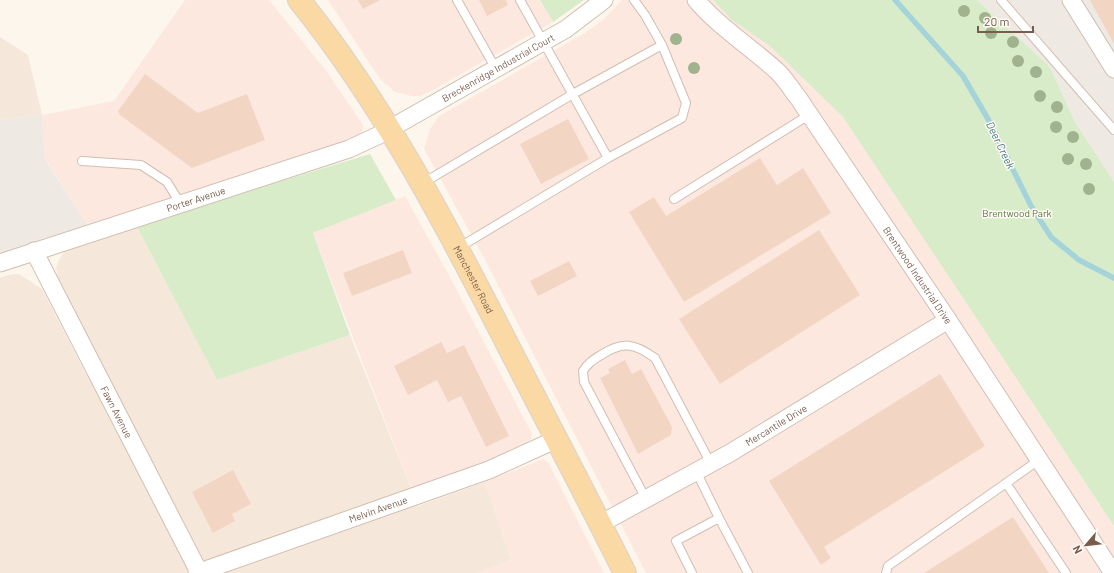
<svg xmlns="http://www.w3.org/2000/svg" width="1114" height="573" viewBox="0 0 1114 573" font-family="Barlow,sans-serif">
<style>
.residential{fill:#f5e8da}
.commercial{fill:#fde8e0}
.industrial{fill:#efe9e4}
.green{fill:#d8ecc9}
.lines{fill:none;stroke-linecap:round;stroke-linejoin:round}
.stream{stroke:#a5d3da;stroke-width:5.5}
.building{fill:#f3d5c3}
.lane-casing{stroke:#d1beb0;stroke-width:10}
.street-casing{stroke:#d1beb0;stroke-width:19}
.primary-casing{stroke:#dad1cd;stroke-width:24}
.lane{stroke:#fff;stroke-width:8}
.street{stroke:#fff;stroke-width:17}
.primary{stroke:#fbd9a5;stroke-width:22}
.tree{fill:#a0b28e}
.labels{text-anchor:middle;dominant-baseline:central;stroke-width:3;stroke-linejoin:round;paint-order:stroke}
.street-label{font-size:10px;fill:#7a5c4d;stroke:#fffaf3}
.park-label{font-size:10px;fill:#537a41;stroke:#fffaf3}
.water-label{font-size:11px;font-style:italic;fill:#437c86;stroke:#fffaf3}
</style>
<rect width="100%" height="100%" fill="#fdf6ec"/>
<path class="residential" d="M0 37 28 55 42 115 0 120Z
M136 225 217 380 350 335 418 506 485 482 511 560 476 573H0V278L8 275 19 274 42 289 86 374 104 369 58 277 56 268 59 260 65 251Z"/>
<path class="commercial" d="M185 0H269L327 72 363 125V129L360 134 329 147 88 226 45 158 42 115 114 101Z
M328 0H540L553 22 433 90 420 96H411L395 92 380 79Z
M622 0H742L843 117 1114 526V573H646L483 256 424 149 430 129 439 116 585 33 604 19Z
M405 196 451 279 532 434 531 439 523 446 412 491 313 233Z
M543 459 548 462 604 573H476L511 560 485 482Z"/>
<path class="industrial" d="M977 0H1114V182L1075 122 1050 67Z
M42 115 45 159 88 226 0 256V120Z"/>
<path class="green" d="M540 0H584L553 22Z
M713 0H977L1050 67 1075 122 1114 182V526L843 117 770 46 732 20Z
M370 154 396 200 313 233 350 335 217 380 136 225Z"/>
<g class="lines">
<path class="stream" d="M895 0 963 76 988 119 1031 206 1051 237 1079 260 1114 278"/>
</g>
<path class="building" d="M358 0H380L363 9Z
M479 0H506L508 5 487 16Z
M1090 0H1114V44Z
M145 74 198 113 247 94 265 140 192 168 120 115 118 111Z
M568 119 589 159 541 184 520 144Z
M760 158 777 185 803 168 831 213 684 302 629 212 654 197 666 216Z
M819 230 860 295 720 384 679 319Z
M403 250 412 273 352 296 343 273Z
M569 261 577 276 538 296 530 281Z
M441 342 447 353 464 345 509 436 486 447 461 396 448 402 437 380 408 395 394 366Z
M625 360 632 374 641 369 672 427 671 435 638 454 600 378 610 373 608 369Z
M940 374 985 446 824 547 831 558 821 565 769 481Z
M233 470 251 504 232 514 235 521 213 533 192 492Z
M1013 517 1049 573H924Z"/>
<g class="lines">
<defs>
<path id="lane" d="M457 0 496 69
M520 0 608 158
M634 0 645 15 662 45
M1001 0 1114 130
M82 161 141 165 167 182 180 203
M423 183 573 94 662 45 686 103 682 118 608 158 458 248
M674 199 809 115
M1006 483 1066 573
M646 499 584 382 583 371C588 363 593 360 601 355 623 341 634 343 655 358L711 464
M719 518 748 573
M692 573 676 541 719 518 696 471
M886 573 888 566 1039 460"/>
<g id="street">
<path id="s1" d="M696 0C720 28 751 47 778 72 786 80 792 90 799 99L948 320 1113 573"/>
<path d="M1071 0 1114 69"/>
<path id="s2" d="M34 251 199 572"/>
<path id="s3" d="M0 263 349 149 377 136 566 29 604 0"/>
<path id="s4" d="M600 524 730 453 948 320"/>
<path id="s5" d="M197 573 489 470 557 439"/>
</g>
<g id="primary">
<path id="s6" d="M299 0C379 99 441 215 499 328 541 410 584 491 625 573"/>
</g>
</defs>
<use href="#lane" class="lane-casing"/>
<use href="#street" class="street-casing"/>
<use href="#primary" class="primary-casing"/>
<use href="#lane" class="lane"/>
<use href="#street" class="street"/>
<use href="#primary" class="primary"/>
</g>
<g class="tree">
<circle cx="964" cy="11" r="6"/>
<circle cx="985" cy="18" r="6"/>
<circle cx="991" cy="33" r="6"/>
<circle cx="676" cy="39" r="6"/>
<circle cx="1013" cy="42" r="6"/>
<circle cx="1018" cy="61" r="6"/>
<circle cx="694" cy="68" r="6"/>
<circle cx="1036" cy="72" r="6"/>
<circle cx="1040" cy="96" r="6"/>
<circle cx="1057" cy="107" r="6"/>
<circle cx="1056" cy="127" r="6"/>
<circle cx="1073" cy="137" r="6"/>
<circle cx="1068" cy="159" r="6"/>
<circle cx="1086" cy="164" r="6"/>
<circle cx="1089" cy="189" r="6"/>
</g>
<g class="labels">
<g class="street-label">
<text stroke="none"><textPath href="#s3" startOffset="537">Breckenridge Industrial Court</textPath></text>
<text stroke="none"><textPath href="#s3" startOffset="206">Porter Avenue</textPath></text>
<text stroke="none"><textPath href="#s1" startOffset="356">Brentwood Industrial Drive</textPath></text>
<text stroke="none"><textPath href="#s6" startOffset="330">Manchester Road</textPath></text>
<text stroke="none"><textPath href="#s2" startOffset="181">Fawn Avenue</textPath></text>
<text stroke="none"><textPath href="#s4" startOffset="202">Mercantile Drive</textPath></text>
<text stroke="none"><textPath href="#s5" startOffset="192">Melvin Avenue</textPath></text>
</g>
<g class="park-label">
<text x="1017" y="213">Brentwood Park</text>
</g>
<g class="water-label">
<text transform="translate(1001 145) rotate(64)">Deer Creek</text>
</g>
</g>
<g transform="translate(1086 545) rotate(242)" stroke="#fffaf3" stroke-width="3" paint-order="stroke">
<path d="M0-3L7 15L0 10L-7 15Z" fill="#7a5c4d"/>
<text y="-6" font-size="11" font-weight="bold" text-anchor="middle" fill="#7a5c4d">N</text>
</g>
<path d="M978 26v6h55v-6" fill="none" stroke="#7a5c4d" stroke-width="2"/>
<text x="984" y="26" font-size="12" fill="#7a5c4d" stroke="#fffaf3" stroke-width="3" paint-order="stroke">20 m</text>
</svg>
